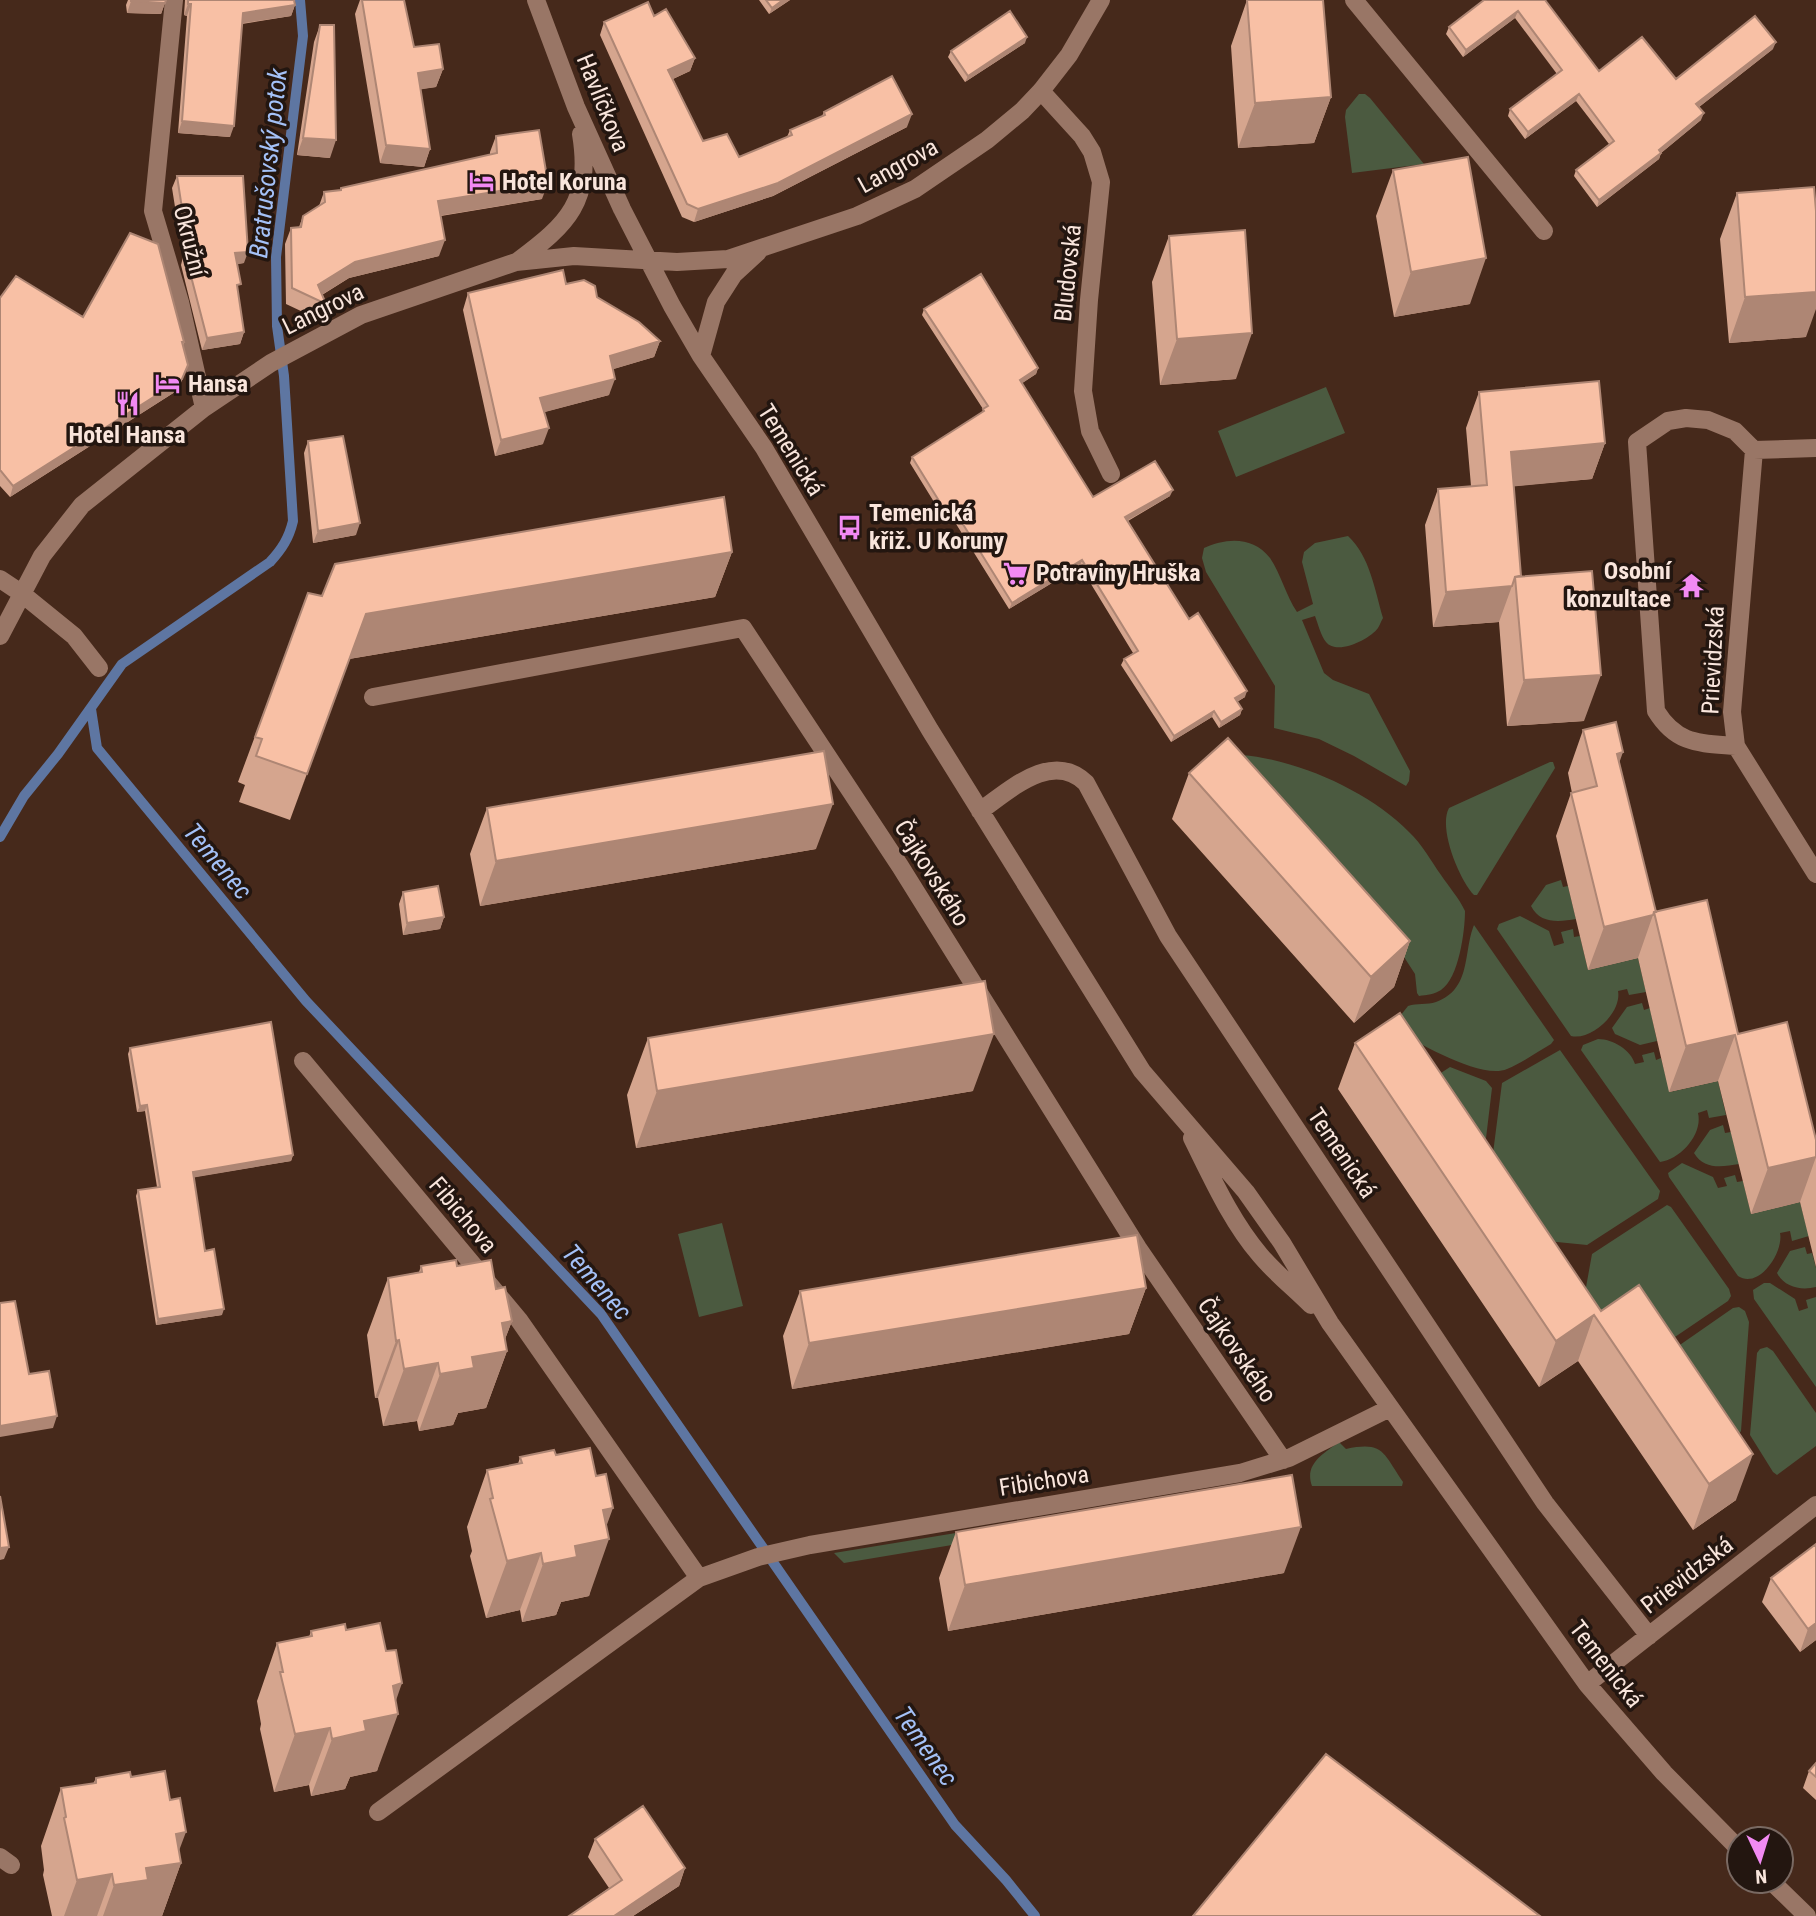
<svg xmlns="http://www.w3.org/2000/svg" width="1816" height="1916" viewBox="0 0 1816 1916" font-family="'Roboto Condensed',sans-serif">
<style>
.green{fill:#4b5a40}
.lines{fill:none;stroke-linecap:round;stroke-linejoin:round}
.stream{stroke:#5e76a2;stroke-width:10}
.minor{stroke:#997666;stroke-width:18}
.wall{fill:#d5a58e}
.shaded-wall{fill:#ae8674}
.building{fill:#f8c0a5;stroke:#ae8674;stroke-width:2}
.labels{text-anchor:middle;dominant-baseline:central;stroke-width:7;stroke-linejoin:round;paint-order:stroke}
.street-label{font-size:24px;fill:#f9e5dc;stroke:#231610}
.poi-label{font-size:24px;font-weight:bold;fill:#f9e5dc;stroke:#231610;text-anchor:start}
.water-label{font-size:26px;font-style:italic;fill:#a4c1f7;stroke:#231610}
</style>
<rect width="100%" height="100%" fill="#46291b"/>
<path class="green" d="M1359 94H1365L1370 98 1424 164 1352 173 1345 117 1346 110Z
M1326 387 1345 433 1236 477 1218 431Z
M1348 536C1370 556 1375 591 1383 618 1381 621 1380 625 1378 628 1370 639 1337 656 1326 642 1321 636 1318 624 1315 616L1302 620 1324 673 1333 680 1369 694 1410 771 1409 781 1406 786 1354 756 1319 739 1274 728 1275 686 1206 572 1202 558 1204 548C1226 538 1253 536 1270 558 1281 574 1286 596 1297 612L1313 604 1302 562 1304 552 1315 543Z
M1242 755C1298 760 1369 791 1409 832 1422 844 1431 861 1441 875 1449 887 1459 898 1465 911 1465 931 1459 978 1441 990 1435 994 1427 995 1419 996L1417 993 1415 974 1393 940Z
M1550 762H1553L1555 768 1477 895H1474C1459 879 1438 828 1449 808Z
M1561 880 1563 887 1568 886 1576 919C1559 922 1540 924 1531 906L1546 885Z
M1520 916 1549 931 1554 946 1564 943 1561 932 1573 929 1574 937 1580 936 1588 970 1638 958 1646 992 1629 995 1627 989 1618 991C1622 1012 1592 1041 1571 1036L1497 929 1499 924Z
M1474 925 1554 1040 1551 1044C1537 1052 1522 1063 1507 1069 1481 1080 1420 1043 1394 1030L1393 1025 1408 1006C1417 1003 1427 1005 1436 1002 1472 989 1463 952 1474 925Z
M1642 1003 1644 1010 1650 1008 1657 1041 1640 1045 1615 1034 1612 1028 1627 1007Z
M1598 1039C1613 1039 1631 1050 1635 1064L1644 1062 1642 1055 1654 1052 1656 1060 1661 1058 1670 1092 1718 1081 1726 1115 1709 1118 1707 1110 1698 1113C1703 1134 1681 1159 1660 1162L1581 1050 1583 1045Z
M1560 1050 1660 1191 1658 1199 1587 1245 1527 1239 1492 1161 1502 1083Z
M1450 1067 1486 1081 1492 1088 1484 1155 1412 1092Z
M1723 1125 1725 1133 1731 1132 1739 1164C1722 1167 1704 1170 1694 1153L1710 1130Z
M1682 1163 1713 1177 1718 1188 1727 1186 1724 1178 1735 1175 1737 1182 1743 1181 1751 1214 1800 1202 1809 1236 1792 1241 1790 1231 1780 1233C1784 1252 1759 1290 1738 1276L1669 1177 1668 1173Z
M1667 1205 1671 1207 1729 1289 1731 1296 1728 1301 1641 1360 1581 1315 1592 1254Z
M722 1223 743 1306 699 1317 678 1234Z
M1805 1247 1807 1254 1812 1253 1816 1268V1287C1801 1291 1784 1287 1777 1273L1790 1251Z
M1764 1283H1770L1795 1299 1799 1311 1808 1308 1806 1300 1816 1297V1387L1754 1299 1753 1290Z
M1739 1307 1745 1311 1749 1322 1741 1431 1737 1437 1651 1365 1733 1308Z
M1767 1347 1773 1351 1816 1413V1446L1777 1475 1773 1472 1750 1435 1757 1353 1760 1349Z
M1339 1442 1346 1449C1384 1441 1383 1453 1403 1482L1402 1486H1312C1304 1464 1323 1454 1339 1442Z
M962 1532 958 1544 844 1563 834 1553Z"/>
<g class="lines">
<path class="stream" d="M91 709 97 748 306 1001 601 1314 955 1825 1006 1880 1035 1916
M0 837 24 796 58 754 122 664 270 562C282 549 289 538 293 521L284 376 277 326 276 257 303 36 300 0"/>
<path class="minor" d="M174 0 153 211 180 302 204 408
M536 0 576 107 622 209 672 306 701 356 764 448 930 730 1142 1071 1246 1192 1282 1243 1330 1323 1587 1684 1664 1773 1739 1849
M1354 0 1544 231
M1041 91 1082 136 1092 152 1101 182 1089 300 1083 391 1090 431 1111 474
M518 261C568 224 592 201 581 134
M701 356 716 302 734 274 758 252
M1754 450 1816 448
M0 579 21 593 74 636 99 668
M0 636 42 556 82 505 204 408 271 363 361 315 516 262 574 256 677 262 728 259 857 216 915 189 987 140 1022 111 1041 91 1069 55 1101 0
M373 697 743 628 900 866 1138 1248 1283 1460
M1736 746C1700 743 1677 745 1656 711L1637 442 1668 421 1686 418 1708 420 1735 431 1754 450 1732 712 1736 746 1816 874
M980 811C1010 790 1052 750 1086 783L1168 936 1545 1503 1649 1636
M303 1061 519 1320 699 1578 758 1557 810 1545 1240 1473 1289 1458 1390 1408
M1192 1138C1212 1178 1231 1221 1260 1255 1275 1273 1294 1288 1311 1305
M1587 1684 1816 1505
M378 1812 699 1578
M0 1857 11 1865
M1771 1881 1807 1916"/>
</g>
<path class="wall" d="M128 0H166L161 14 127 13 126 5Z
M185 0H294L295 5 291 16 242 24 230 137 178 133 187 16 184 15Z
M360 0H404L414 47 443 69 436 87 420 89 430 149 424 167 380 163 355 14Z
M759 0H790L769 14Z
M1247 0 1331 97 1314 143 1238 148 1231 46Z
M1545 0 1599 71 1676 79 1773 49 1699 107 1701 120 1661 153 1659 159 1597 207 1574 176 1576 170 1609 144 1576 101 1525 139 1508 116 1510 109 1557 74 1515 18 1463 57 1446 34 1449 27Z
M654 16 695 58 690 71 673 79 703 141 739 157 787 137 790 130 822 116 824 112 907 127 773 196 694 222 682 217 600 35 604 22Z
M320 25 330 158 297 155 314 42Z
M1025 43 965 82 948 57 951 51Z
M496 136 542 199 441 216 439 256 349 278 322 295 326 304 320 320 286 304 285 244 291 228 299 227 303 216 319 206 324 192 340 191 341 188 490 155V152Z
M1393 170 1470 304 1394 317 1376 216Z
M177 176 244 263 237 264 238 292 244 332 240 344 202 350 181 265 183 257 172 188Z
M1737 193 1806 337 1729 343 1720 239Z
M1169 236 1236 379 1160 385 1152 282Z
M566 284 597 297 660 341 654 357 613 369 609 395 544 412 543 444 495 456 463 310 468 293Z
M0 298 83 317 184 342 183 346 188 365 178 390 10 497 0 486Z
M924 309 1038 368 1036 374 1022 383 1093 497 1170 496 1128 521 1189 619 1245 697 1237 702 1242 709 1240 715 1219 728 1212 717 1171 742 1121 665 1124 659 1133 653 1080 566 1009 609 948 511 942 515 910 463 912 457 982 413 983 409 922 315Z
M1479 392 1605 443 1592 479 1514 486 1521 576 1584 721 1507 726 1499 622 1433 627 1425 525 1438 489 1471 486 1466 428Z
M308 441 356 535 313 543 304 453Z
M732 552 715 597 349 659 290 820 239 802 245 785 238 782 308 593 322 596Z
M1583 730 1619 763 1656 912 1738 1034 1816 1140V1267L1800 1202 1751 1214 1718 1081 1669 1092 1638 958 1588 970 1556 836 1571 793H1572L1568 773Z
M1189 773 1410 941 1394 987 1354 1023 1172 819Z
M487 808 816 849 480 906 470 854Z
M403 892 444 917 440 929 403 935 399 904Z
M648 1038 973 1091 636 1148 627 1095Z
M1355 1043 1601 1311 1736 1500 1693 1530 1578 1361 1539 1387 1338 1089Z
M130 1048 293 1155 291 1161 194 1177 205 1251 222 1315 156 1325 136 1196 138 1190 157 1187 145 1111 137 1112 128 1054Z
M421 1266H457L496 1289 512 1321 505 1339 507 1351 486 1408 458 1413 453 1425 419 1431 417 1421 383 1426 378 1398H375L367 1335 388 1278 419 1272Z
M1146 1288 1129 1334 792 1389 783 1336 800 1291Z
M556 1455 606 1525 589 1596 561 1602 556 1615 522 1622 520 1610 486 1618 470 1556 472 1551 467 1527 487 1470 518 1464 520 1457Z
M956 1532 1284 1573 948 1631 939 1578Z
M1771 1578 1816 1640 1800 1652 1762 1602Z
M346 1630 396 1701 377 1771 350 1777 345 1789 311 1796 309 1785 274 1792 260 1729 261 1724 257 1701 277 1643 309 1637 311 1631Z
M1816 1763V1800L1803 1788 1809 1771Z
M131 1777 179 1851 181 1863 162 1916H52L43 1875 44 1870 41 1846 61 1788 93 1784 96 1778Z
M595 1839 685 1868 679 1886 633 1916H569L609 1888 588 1857Z"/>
<path class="shaded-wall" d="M783 0H790L769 14 772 8Z
M131 1 165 3 161 14 127 13Z
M188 4H191L187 16 184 15Z
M295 5 291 16 238 24 243 13Z
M1518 11 1515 18 1463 57 1466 50Z
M1027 37 1025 43 965 82 968 76Z
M1776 42 1773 49 1694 111 1696 104Z
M695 58 690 71 664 83 668 70Z
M443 69 436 87 411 91 418 73Z
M1579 94 1576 101 1525 139 1528 132Z
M1331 97 1314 143 1238 148 1255 103Z
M1704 113 1701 120 1661 153 1659 159 1597 207 1599 200Z
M912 114 907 127 773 196 694 222 698 209Z
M182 121 234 126 230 137 178 133Z
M303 138 336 140 330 158 297 155Z
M386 145 430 149 424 167 380 163Z
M548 183 542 199 432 217 438 201Z
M445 240 439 256 349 278 315 299 318 285 355 262Z
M248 252 244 263 231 265 235 253Z
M1486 258 1470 304 1394 317 1411 272Z
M1816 292V309L1806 337 1729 343 1745 297Z
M244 332 240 344 202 350 207 338Z
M1252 333 1236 379 1160 385 1177 339Z
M660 341 654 357 604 372 610 356Z
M1038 368 1036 374 1018 386 1020 380Z
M182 379 178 390 10 497 13 486Z
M615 379 609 395 534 415 540 398Z
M549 428 543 444 495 456 501 440Z
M1605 443 1592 479 1498 488 1511 452Z
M1173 490 1170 496 1123 523 1125 517Z
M951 505 948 511 942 515 944 509Z
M360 523 356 535 313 543 318 531Z
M732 552 715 597 349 659 290 820 366 614Z
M1082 560 1080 566 1009 609 1012 603Z
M1512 586 1499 622 1433 627 1446 592Z
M1601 675 1584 721 1507 726 1524 680Z
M1247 691 1245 697 1233 704 1235 698Z
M1242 709 1240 715 1219 728 1221 722Z
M1214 711 1212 717 1171 742 1174 736Z
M1623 752 1608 795 1617 754Z
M833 804 816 849 480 906 496 861Z
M1653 915 1638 958 1588 970 1604 927Z
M444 917 440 929 403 935 407 923Z
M1410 941 1394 987 1354 1023 1371 977Z
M994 1034 973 1091 636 1148 657 1091Z
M1735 1035 1718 1081 1669 1092 1686 1046Z
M147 1105 145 1111 137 1112 140 1106Z
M293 1155 291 1161 191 1178 193 1172Z
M1816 1157 1800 1202 1751 1214 1768 1168Z
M1146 1288 1129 1334 792 1389 809 1343Z
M224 1309 222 1315 156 1325 158 1319Z
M1594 1315 1578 1361 1539 1387 1556 1341Z
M512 1321 500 1352 507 1351 486 1408 458 1413 453 1425 419 1431 440 1374 472 1357 502 1323Z
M399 1340 378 1398H375L396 1341Z
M438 1363 417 1421 383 1426 404 1369Z
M57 1416 53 1428 0 1437V1426Z
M1753 1454 1736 1500 1693 1530 1709 1484Z
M613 1508 601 1541 609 1539 589 1596 561 1602 556 1615 522 1622 543 1564 603 1510Z
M1301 1527 1284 1573 948 1631 965 1585Z
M9 1547 4 1559 0 1560V1548Z
M541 1553 520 1610 486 1618 507 1561Z
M1816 1623V1640L1800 1652 1808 1629Z
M402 1683 391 1715 398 1714 377 1771 350 1777 345 1789 311 1796 332 1739 364 1721 393 1686Z
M330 1728 309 1785 274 1792 295 1734Z
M186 1832 174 1864 181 1863 162 1916H103L114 1885 146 1868 176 1834Z
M685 1868 679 1886 633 1916H614Z
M112 1874 97 1916H64L77 1880Z"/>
<path class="building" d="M131 0H166L165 3 131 1Z
M188 0H294L295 5 243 13 234 126 182 121 191 4H188Z
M362 0H404L414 47 439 44 443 69 418 73 430 149 386 145Z
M766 0H783L772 8Z
M1247 0H1323L1331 97 1255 103Z
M1484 0H1545L1599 71 1642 37 1676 79 1755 16 1776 42 1696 104 1704 113 1659 150 1661 153 1599 200 1576 170 1614 141 1579 94 1528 132 1510 109 1562 70 1518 11 1466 50 1449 27Z
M648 2 654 16 666 9 695 58 668 70 703 141 727 134 739 157 792 135 790 130 825 115 824 112 892 76 912 114 778 183 698 209 687 204 604 22Z
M1010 11 1027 37 968 76 951 51Z
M320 25H334L336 140 303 138Z
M539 130 548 183 438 201 445 240 355 262 318 285 326 304 292 288 291 228 301 227 303 216 325 202 324 192 341 190V188L497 153 496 136Z
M1468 157 1486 258 1411 272 1393 170Z
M177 176H243L248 252 235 253 241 284 237 285 244 332 207 338 185 253 189 254Z
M1814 187 1816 211V292L1745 297 1737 193Z
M1245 230 1252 333 1177 339 1169 236Z
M130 233 158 244 184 342H182L188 365 182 379 13 486 0 470V298L16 276 83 317Z
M563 270 566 284 584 280 595 286 597 297 639 322 660 341 610 356 615 379 540 398 549 428 501 440 468 293Z
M981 274 1038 368 1020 380 1093 497 1155 461 1173 490 1125 517 1189 619 1198 613 1247 691 1235 698 1242 709 1221 722 1214 711 1174 736 1124 659 1138 651 1082 560 1012 603 951 505 944 509 912 457 984 411 983 409 988 406 924 309Z
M1599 381 1605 443 1511 452 1521 576 1515 577 1512 586 1446 592 1438 489 1487 485 1479 392Z
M343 436 360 523 318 531 308 441Z
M724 497 732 552 366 614 307 774 256 756 262 739 255 737 308 593 322 596 335 564Z
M1592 571 1601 675 1524 680 1515 577Z
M1616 722 1623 752 1617 754 1656 912H1654L1653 915 1604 927 1571 793 1597 786 1583 730Z
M1228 738 1410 941 1371 977 1189 773Z
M824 751 833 804 496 861 487 808Z
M438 886 444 917 407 923 403 892Z
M1707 900 1738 1034 1787 1022 1816 1140V1157L1768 1168 1735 1035 1686 1046 1654 912Z
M985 981 994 1034 657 1091 648 1038Z
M1400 1013 1601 1311 1639 1285 1753 1454 1709 1484 1594 1315 1556 1341 1355 1043Z
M271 1022 293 1155 193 1172 205 1251 214 1249 224 1309 158 1319 138 1190 160 1187 147 1105 140 1106 130 1048Z
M1137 1235 1146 1288 809 1343 800 1291Z
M456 1260 457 1266 491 1260 496 1289 505 1287 512 1321 502 1323 507 1351 472 1357 474 1368 440 1374 438 1363 404 1369 399 1340 396 1341 388 1278 422 1272 421 1266Z
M15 1301 29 1374 49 1371 57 1416 0 1426V1303Z
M590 1448 596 1476 606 1474 613 1508 603 1510 609 1539 575 1546 577 1557 543 1564 541 1553 507 1561 490 1499 493 1498 487 1470 522 1463 520 1457 554 1450 556 1455Z
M1292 1475 1301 1527 965 1585 956 1532Z
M0 1496 9 1547 0 1548Z
M1816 1544V1623L1808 1629 1771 1578Z
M380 1623 386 1651 396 1650 402 1683 393 1686 398 1714 364 1721 366 1731 332 1739 330 1728 295 1734 280 1672H283L277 1643 312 1636 311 1631 345 1624 346 1630Z
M1326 1754 1540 1916H1193Z
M1816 1763V1777L1809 1771Z
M165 1771 170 1800 180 1798 186 1832 176 1834 181 1863 146 1868 148 1880 114 1885 112 1874 77 1880 64 1818 66 1817 61 1788 96 1783V1778L130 1772 131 1777Z
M643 1806 685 1868 614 1916H569L622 1880 595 1839Z"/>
<defs>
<symbol id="hotel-bare" viewBox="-9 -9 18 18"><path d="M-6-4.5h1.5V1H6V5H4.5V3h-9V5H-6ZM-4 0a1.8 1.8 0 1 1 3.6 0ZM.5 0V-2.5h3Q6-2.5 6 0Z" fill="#f28af3" stroke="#231610" stroke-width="2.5" paint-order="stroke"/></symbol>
<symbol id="restaurant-bare" viewBox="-9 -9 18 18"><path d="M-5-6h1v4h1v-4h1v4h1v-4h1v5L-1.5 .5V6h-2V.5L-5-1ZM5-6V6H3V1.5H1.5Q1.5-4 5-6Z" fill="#f28af3" stroke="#231610" stroke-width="2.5" paint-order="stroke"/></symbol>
<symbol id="bus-bare" viewBox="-9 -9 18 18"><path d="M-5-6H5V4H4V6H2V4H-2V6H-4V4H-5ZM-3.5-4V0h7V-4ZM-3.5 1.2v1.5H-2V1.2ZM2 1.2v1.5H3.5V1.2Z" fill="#f28af3" stroke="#231610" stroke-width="2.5" paint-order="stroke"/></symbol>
<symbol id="supermarket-bare" viewBox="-9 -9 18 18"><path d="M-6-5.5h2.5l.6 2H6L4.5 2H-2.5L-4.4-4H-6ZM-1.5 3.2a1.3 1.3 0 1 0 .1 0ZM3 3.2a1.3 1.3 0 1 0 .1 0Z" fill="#f28af3" stroke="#231610" stroke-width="2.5" paint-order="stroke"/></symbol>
<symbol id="temple-bare" viewBox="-9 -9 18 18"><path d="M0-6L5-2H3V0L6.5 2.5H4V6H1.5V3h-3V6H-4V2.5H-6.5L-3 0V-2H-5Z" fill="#f28af3" stroke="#231610" stroke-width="2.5" paint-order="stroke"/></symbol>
</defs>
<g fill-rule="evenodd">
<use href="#hotel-bare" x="464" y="164" width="35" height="35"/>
<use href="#hotel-bare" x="150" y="366" width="35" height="35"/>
<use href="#restaurant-bare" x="110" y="386" width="35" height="35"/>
<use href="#bus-bare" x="832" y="510" width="35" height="35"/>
<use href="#supermarket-bare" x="998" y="556" width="35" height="35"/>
<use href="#temple-bare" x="1674" y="568" width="35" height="35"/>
</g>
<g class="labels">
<g class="street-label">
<text transform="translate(603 103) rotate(68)">Havlíčkova</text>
<text transform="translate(898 166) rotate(-29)">Langrova</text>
<text transform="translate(190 241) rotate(76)">Okružní</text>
<text transform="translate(1068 273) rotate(-84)">Bludovská</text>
<text transform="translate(323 309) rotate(-26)">Langrova</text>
<text transform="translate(791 450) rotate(58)">Temenická</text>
<text transform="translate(1713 660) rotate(-87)">Prievidzská</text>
<text transform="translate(932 873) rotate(58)">Čajkovského</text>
<text transform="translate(1342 1153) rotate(56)">Temenická</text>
<text transform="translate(463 1215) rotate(50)">Fibichova</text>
<text transform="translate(1237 1350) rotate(56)">Čajkovského</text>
<text transform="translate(1044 1481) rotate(-9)">Fibichova</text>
<text transform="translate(1687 1575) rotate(-38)">Prievidzská</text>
<text transform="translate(1606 1664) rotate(52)">Temenická</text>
</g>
<g class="poi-label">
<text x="502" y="182">Hotel Koruna</text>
<text x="188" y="384">Hansa</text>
<text x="127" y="435" text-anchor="middle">Hotel Hansa</text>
<text x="869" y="513">Temenická<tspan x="869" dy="28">křiž. U Koruny</tspan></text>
<text x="1671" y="571" text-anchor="end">Osobní<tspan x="1671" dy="28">konzultace</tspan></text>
<text x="1036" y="573">Potraviny Hruška</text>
</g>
<g class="water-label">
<text transform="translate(268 163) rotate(-84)">Bratrušovský potok</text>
<text transform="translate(218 861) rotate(50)">Temenec</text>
<text transform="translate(597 1282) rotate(49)">Temenec</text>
<text transform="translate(926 1746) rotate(55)">Temenec</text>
</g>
</g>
<g transform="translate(1760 1860) rotate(176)"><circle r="33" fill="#231610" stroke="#796962" stroke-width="2"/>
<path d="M0-5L12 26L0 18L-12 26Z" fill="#f28af3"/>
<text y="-10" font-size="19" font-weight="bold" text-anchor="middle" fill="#f9e5dc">N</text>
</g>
</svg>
